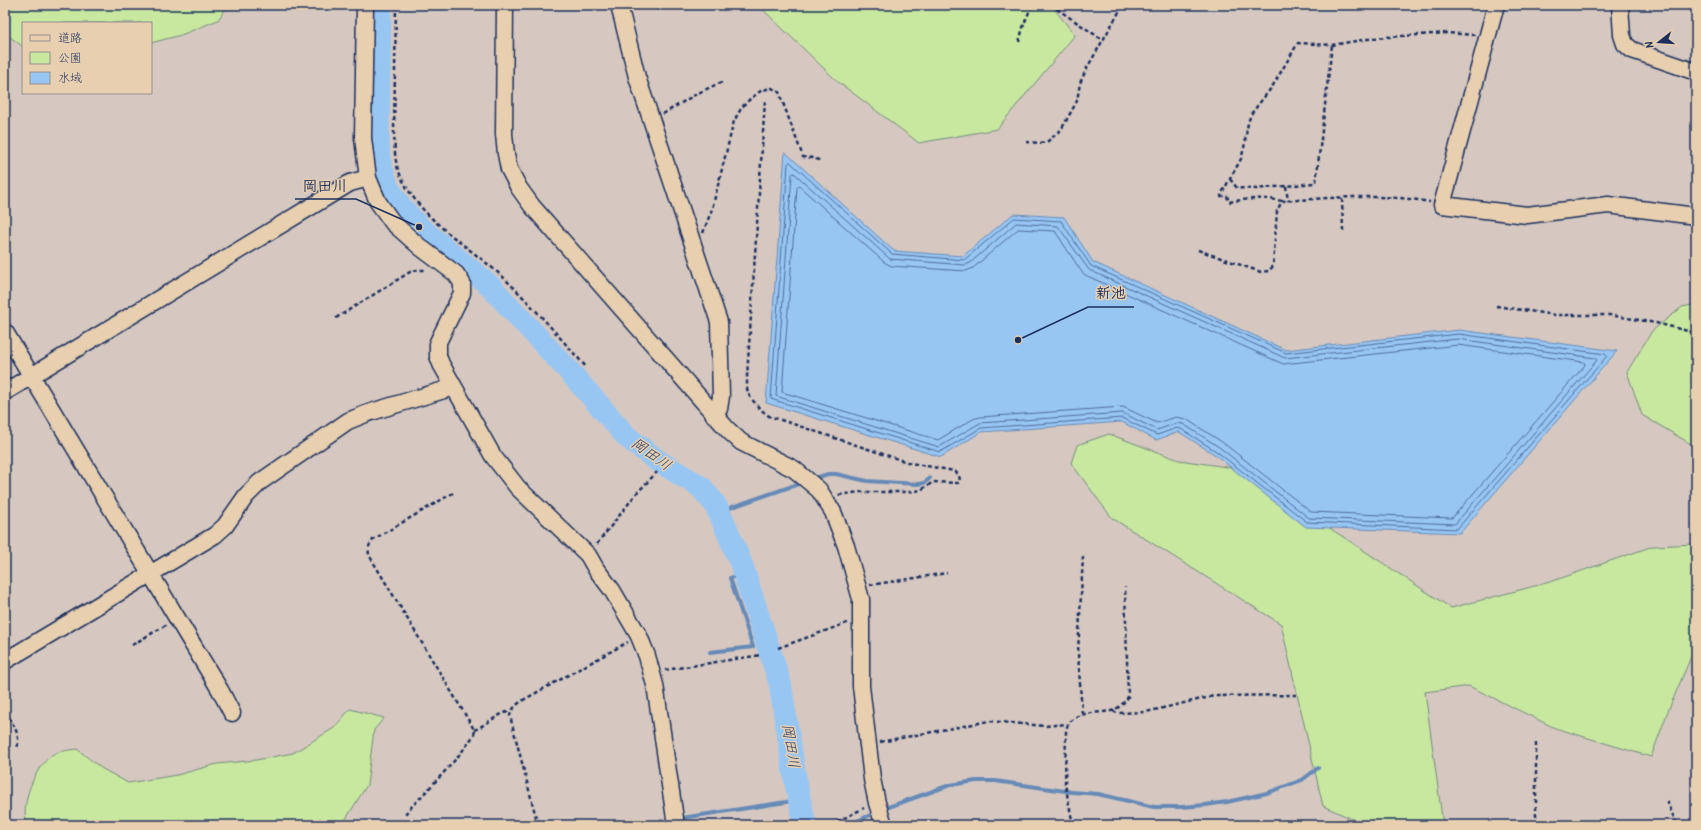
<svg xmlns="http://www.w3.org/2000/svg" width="1701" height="830" viewBox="0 0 1701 830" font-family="Kalam,'Klee One',sans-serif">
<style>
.green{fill:#c8e79f;stroke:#728b7e}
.water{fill:#98c6f3;stroke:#668ab7}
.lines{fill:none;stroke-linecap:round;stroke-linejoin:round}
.shore{stroke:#4d6b9a;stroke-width:1}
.stream{stroke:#668ab7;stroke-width:4}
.river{stroke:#98c6f3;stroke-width:23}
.minor-casing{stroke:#1b2f5e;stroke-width:19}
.path{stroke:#1b2f5e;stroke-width:2.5;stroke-dasharray:4 3;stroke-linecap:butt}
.minor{stroke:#e7cfaf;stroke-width:16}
.labels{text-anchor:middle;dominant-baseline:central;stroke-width:3;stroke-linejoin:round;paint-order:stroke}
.water-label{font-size:15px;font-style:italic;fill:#283e6d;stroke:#e7cfaf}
.leader{fill:none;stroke:#1b2f5e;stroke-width:1.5}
.callout-dot{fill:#1b2f5e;stroke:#e7cfaf;stroke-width:1.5}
.callout-label{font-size:15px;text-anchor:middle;font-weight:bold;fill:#1b2f5e;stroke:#e7cfaf;stroke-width:3;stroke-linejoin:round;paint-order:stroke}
</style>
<rect width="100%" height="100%" fill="#d6c8c0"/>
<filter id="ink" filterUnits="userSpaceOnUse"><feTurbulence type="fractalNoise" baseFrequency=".025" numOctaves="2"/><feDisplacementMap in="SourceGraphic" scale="8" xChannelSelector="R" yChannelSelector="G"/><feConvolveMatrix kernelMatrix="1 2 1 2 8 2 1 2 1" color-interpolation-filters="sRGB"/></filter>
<g filter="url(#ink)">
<path class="green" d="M5 5H228L218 20 181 35 151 43V23H23V47L5 33Z
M758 5H1051L1075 35 997 129 919 143 837 81Z
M1696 304V447L1642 415 1627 372 1652 331 1682 307Z
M1109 434 1179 460 1240 469 1451 608 1550 582 1653 546 1696 544V645L1668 711 1651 757 1555 728 1469 686 1425 692 1443 825H1366L1323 806 1281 624 1112 518 1071 463 1077 445Z
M350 709 384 718 374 730 367 785 342 825H27C20 804 34 768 52 755 58 751 70 750 77 749L101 768 128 783 177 775 217 764 256 760 293 753 334 728Z"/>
<path class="water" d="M785 152 894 251 963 256 1013 214 1064 217 1093 262 1286 350 1459 330 1617 351 1460 533 1306 527 1214 454 1179 432 1156 440 1122 422 981 432 941 457 766 403Z"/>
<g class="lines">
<path class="shore" d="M790 162 892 254 964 260 1014 218 1061 221 1091 266 1286 353 1459 334 1605 354 1607 356 1457 529 1307 522 1216 451 1181 429 1177 428 1157 435 1122 418 981 428 940 452 771 399 788 164Z
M794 173 890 259 965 265 970 263 1016 223 1058 226 1089 270 1285 358 1458 339 1595 358 1597 360 1455 524 1309 518 1219 447 1183 424 1177 423 1157 430 1123 413 980 423 939 447 776 396 792 175Z
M799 186 884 262 891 266 966 271 973 268 1018 229 1055 231 1081 271 1085 275 1283 364 1458 345 1584 362 1585 365 1452 518 1311 512 1222 442 1186 419 1176 417 1157 423 1123 407 980 417 973 419 938 440 782 392 797 188Z"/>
<path class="stream" d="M812 479 828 474H836L867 481 918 484 924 483 930 478
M718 512 804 482
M710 652 753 647 730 578 744 574
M883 809 950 785 976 781H995L1072 792 1098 794 1154 807H1182L1205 805 1227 802 1267 793 1302 780 1318 768
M682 818 799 800
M848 825 877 812"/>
<path class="river" d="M380 5 378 138 379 160 388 188 402 208 419 227 489 285 569 371 627 437 658 461 701 487 714 503 721 516 742 566 780 683 796 784 805 825"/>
<defs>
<path id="minor" d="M365 5 363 138 368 178 378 202 393 223 420 247 456 274 462 283V293L438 342V356L441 364 493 456 518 488 588 555 596 569 612 590 639 636 647 656 655 685 676 825
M505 5 504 134 506 154 509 169 519 188 532 206 728 430 741 442 794 469 819 490 833 512 846 546 861 599V686L872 779 877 803 884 825
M619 5 637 77 719 322 721 396 719 409 714 415
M1496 5 1442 205 1527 215 1608 205 1696 216
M1620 5 1622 35 1625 44 1632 50 1696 72
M5 332 150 573 220 690 232 713
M5 392 350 183 368 178
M5 661 215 535 225 526 246 496 260 482 348 421 368 413 454 387"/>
</defs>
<use href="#minor" class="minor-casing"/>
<path class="path" d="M396 5 394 134C395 146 394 160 399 172 419 221 469 245 505 279 534 307 560 338 587 368
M1051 5 1103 40
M1019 42 1024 24 1032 5
M765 101 747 377V389L750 397 760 409 769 416 910 463 954 471 959 475 960 481 958 483 933 482 921 490 909 492H861L838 495
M663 114 698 93 722 82
M1026 142 1041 143 1048 141 1061 130 1077 101 1080 83 1087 68 1123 5
M1230 179 1237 188 1256 189 1314 183 1316 182 1332 45
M1286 186 1288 201
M1342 199 1343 231
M1282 201C1264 197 1246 199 1229 202L1227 196H1221L1222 193 1241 159 1244 148 1248 123 1251 114 1272 87 1298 43 1332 45 1374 38 1446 33 1475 35
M703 233 712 209 734 121 742 107 750 99 762 90 772 88 779 92 803 157 813 158 822 161
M1198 250 1261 272 1269 271 1273 266 1277 211 1282 201C1330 198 1382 193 1430 202
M1496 306 1555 315H1610L1656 323 1696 333
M336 318 410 272 417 270H426
M597 544 636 494 657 472
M870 585 947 573
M132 645 166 625
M778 648 847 623
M665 670 761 655
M5 711C13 725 21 733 17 749
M1113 711 1117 713 1146 712 1214 696 1296 695
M1082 714 1078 653 1083 556
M474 730C488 724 497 714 511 711
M880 742 989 721 1045 726 1067 724
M1536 743V825
M1667 801 1677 825
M405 814C419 798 471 747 475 731L369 555C368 547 369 544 374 539L453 493
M538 825 510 716C512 708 517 704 525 699L628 642
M831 825 864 808
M1073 825 1065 784 1066 730C1071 710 1095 714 1111 711 1118 709 1124 703 1128 697L1125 587"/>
<use href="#minor" class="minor"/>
</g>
</g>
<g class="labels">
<g class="water-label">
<text transform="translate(651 455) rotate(35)">岡田川</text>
<text transform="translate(790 746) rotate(81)">岡田川</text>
</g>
</g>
<path class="leader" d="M419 227L356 199H295M1018 340L1088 307H1134"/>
<g class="callout-dot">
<circle cx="419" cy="227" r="4"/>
<circle cx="1018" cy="340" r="4"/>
</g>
<g class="callout-label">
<text x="325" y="191">岡田川</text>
<text x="1111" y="298">新池</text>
</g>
<rect width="1701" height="830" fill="none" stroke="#e7cfaf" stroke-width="20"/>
<rect x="10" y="10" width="1681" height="810" fill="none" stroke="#1b2f5e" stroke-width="1.5" filter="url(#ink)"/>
<rect x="22" y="22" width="130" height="72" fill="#e7cfaf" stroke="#958f8f"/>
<rect x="30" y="35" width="20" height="6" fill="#e7cfaf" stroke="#958f8f"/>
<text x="58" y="42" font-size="12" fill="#1b2f5e">道路</text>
<rect x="30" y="52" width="20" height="12" fill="#c8e79f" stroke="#958f8f"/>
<text x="58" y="62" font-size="12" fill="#1b2f5e">公園</text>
<rect x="30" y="72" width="20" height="12" fill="#98c6f3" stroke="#958f8f"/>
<text x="58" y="82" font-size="12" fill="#1b2f5e">水域</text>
<g transform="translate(1659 42) rotate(253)" stroke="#e7cfaf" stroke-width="3" paint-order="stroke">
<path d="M0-3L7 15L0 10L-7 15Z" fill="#1b2f5e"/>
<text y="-6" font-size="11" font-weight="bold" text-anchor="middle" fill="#1b2f5e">N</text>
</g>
</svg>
